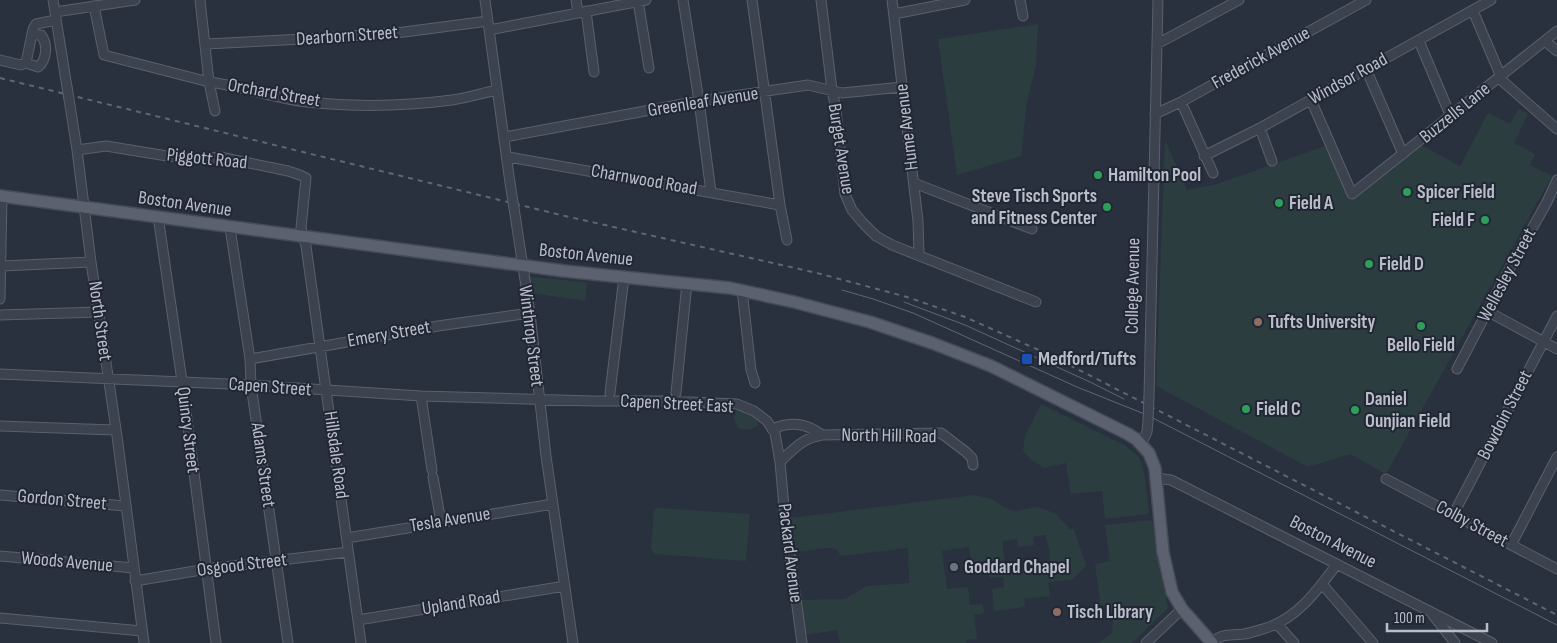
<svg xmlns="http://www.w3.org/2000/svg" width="1557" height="643" viewBox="0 0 1557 643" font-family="'Sofia Sans Condensed',sans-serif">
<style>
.green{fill:#2c3d40;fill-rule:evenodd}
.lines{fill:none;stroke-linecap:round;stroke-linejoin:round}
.minor-casing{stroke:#5a606c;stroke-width:11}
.major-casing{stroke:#464b57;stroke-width:14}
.minor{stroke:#3c434e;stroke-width:9}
.major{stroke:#5b616e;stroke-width:11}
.tram{stroke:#5f6675;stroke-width:1}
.rail{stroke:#5f6675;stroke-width:2;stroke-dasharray:5 5;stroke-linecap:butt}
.minor-bridge-casing{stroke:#5a606c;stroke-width:11;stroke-linecap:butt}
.minor-bridge{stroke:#3c434e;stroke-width:9}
.leisure-dot{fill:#2e9e5b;stroke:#212734;stroke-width:2}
.education-dot{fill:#8d6e63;stroke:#212734;stroke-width:2}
.transit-dot{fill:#1a4fb4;stroke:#212734;stroke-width:2}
.worship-dot{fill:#6b7280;stroke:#212734;stroke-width:2}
.labels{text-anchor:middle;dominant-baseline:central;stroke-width:4;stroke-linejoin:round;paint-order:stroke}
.street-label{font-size:19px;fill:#b9bec9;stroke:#212734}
.poi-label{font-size:19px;font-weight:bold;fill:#b9bec9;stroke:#212734;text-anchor:start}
</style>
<rect width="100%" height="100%" fill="#29303e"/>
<path class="green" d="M1038 24 1036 65 1027 101 1021 156 957 175 938 39Z
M1519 108 1528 114 1514 143 1535 154 1530 165 1552 176 1386 474 1350 454 1308 467 1156 386 1165 140 1187 190 1217 184 1325 146 1350 200 1419 144 1460 166 1488 113 1510 124Z
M530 277 587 282 585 301 532 293Z
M1041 404 1126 446 1139 457 1145 476 1149 514 1105 519 1102 491 1071 494 1066 463 1044 468 1031 460 1023 451 1025 436Z
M739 409C748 410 758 416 758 425 753 430 743 431 737 427L738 426 734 419 736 410Z
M975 495 992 499 1004 507 1013 511 1037 507 1049 511 1057 515 1070 529H1074L1086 566 1072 580 1048 582 1050 596 1024 599 1025 607 994 611 992 589 1004 587 1003 577 989 578 988 565 972 567 969 547 942 551 947 589 968 587 970 605 983 604 984 613 974 615 977 639 966 640V643H840L837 630 805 635 800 600 845 599 867 586 909 583 908 548 841 556 836 549 827 548 796 552 791 518ZM1046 535 1048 546H1049L1050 568 1022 573V571L1006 573 1002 541 1017 539 1018 547 1034 545 1033 537Z
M658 508 750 514 746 561 654 554 651 548 654 509Z
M1152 520 1168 608 1132 643H1098L1112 633 1113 620 1108 608 1095 602 1100 601 1095 564 1110 561 1105 525Z"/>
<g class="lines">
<defs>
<path id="minor" d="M53 0 67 87
M200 0 209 82 215 111
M485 0 510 183
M576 0 578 13
M683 0 699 101 711 192
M752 0 780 205 787 240
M821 0 832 90 836 110 845 194 852 210 862 222 876 236 892 245 1036 302
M892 0 918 221 919 254
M1020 0 1023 16
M638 1 649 68
M94 6 104 55 209 82C242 86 273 98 307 102 353 107 406 106 452 100 467 98 482 93 497 90
M586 11 594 72
M1473 11 1499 72V78
M55 12 135 0
M894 14 965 0
M489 30 646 0
M1419 41 1451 117
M1545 41 1557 51
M206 44 323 38 404 32 488 21
M1157 44 1239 0
M0 60 21 65 26 63 38 67C47 60 48 44 41 35H32
M26 63 33 29 36 24 56 20
M1366 69 1403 154
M1499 78 1557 129
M69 99 77 150 91 262 117 436 144 643
M1311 100 1352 194 1557 31
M1181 102 1213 173
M1155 114 1181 102 1366 0
M1260 128 1272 161
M505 137 699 101 808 85 842 93 902 87
M77 150 106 146 167 156 198 159 220 157 288 171 300 175 306 178 301 228 306 246 361 643
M1204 156 1260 128 1491 0
M508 157 780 205
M914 183 1032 229
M514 208 530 313 546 456 573 643
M158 216 183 388 216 643
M230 228 250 359 251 385 288 643
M1 266 91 262
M742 290 751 370 755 383
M0 299 2 197
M1487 311 1557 349
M0 315 99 312
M250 359 438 326 530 313
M1457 369 1511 266 1547 202 1557 180
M0 374 251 385 421 396 593 401H667L737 404 754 411 767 421 775 433 780 462 785 518 802 643
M610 393 624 277
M676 393 687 283
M421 396 432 470
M1149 396 1158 0
M0 426 115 430
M772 429C791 421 806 423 822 435
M1141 445 1147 432 1148 421
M780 462C793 449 803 438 822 435L941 433 966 452 972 458 973 465
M433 477 441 522
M1156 478 1171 480 1492 643
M1386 479 1557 569
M0 495 125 506
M1453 515 1557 316
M347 538 553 504
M1511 545 1557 457
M0 556 134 568
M135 581 207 569 348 552
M1322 584 1373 643
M1432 614 1455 643
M0 618 142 631
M358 620 565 586
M1277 624 1294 643
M1146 643 1182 609
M1211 643C1224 632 1229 636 1244 634 1250 633 1256 631 1263 629 1296 620 1317 591 1337 564"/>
<path id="major" d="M0 196 564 271 730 288 794 302 870 322 932 343 991 366 1128 434 1136 439 1149 453 1155 468 1163 552 1172 592 1182 609 1212 643"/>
</defs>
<use href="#minor" class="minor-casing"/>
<use href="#major" class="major-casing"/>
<use href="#minor" class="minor"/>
<use href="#major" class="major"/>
<path class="tram" d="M842 290 873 299 913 313 1077 387 1147 415 1557 625
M904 302 965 325 1090 382 1124 399"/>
<path class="rail" d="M0 78 565 216 817 273 907 297 965 317 1052 356 1557 615"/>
<defs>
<path id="minor-bridge" d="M67 87 69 99
M510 183 514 208
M1148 421 1149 396"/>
</defs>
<use href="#minor-bridge" class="minor-bridge-casing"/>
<use href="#minor-bridge" class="minor-bridge"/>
</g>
<g class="leisure-dot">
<circle cx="1098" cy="175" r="5"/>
<circle cx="1407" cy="192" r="5"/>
<circle cx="1279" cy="203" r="5"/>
<circle cx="1107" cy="207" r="5"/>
<circle cx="1485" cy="220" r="5"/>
<circle cx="1369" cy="264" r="5"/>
<circle cx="1421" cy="326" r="5"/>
<circle cx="1246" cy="409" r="5"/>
<circle cx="1355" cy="410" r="5"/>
</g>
<g class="education-dot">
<circle cx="1258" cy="322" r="5"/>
<circle cx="1057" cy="612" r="5"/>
</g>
<rect class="transit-dot" x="1021" y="353" width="12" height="12" rx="2.5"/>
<circle class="worship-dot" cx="954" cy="567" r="5"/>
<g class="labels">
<g class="street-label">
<text transform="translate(347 36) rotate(-4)">Dearborn Street</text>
<text transform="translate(1261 58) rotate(-29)">Frederick Avenue</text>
<text transform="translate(1348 79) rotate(-29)">Windsor Road</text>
<text transform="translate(274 93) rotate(10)">Orchard Street</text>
<text transform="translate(703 102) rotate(-9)">Greenleaf Avenue</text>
<text transform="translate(1455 113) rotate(-39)">Buzzells Lane</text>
<text transform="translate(907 127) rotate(-97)">Hume Avenue</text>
<text transform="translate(841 149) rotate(81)">Burget Avenue</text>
<text transform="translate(207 159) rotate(6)">Piggott Road</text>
<text transform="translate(644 180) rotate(10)">Charnwood Road</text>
<text transform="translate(185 204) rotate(8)">Boston Avenue</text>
<text transform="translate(586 255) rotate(6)">Boston Avenue</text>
<text transform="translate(1507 275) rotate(-62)">Wellesley Street</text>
<text transform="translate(1133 286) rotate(-89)">College Avenue</text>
<text transform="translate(100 321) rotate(82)">North Street</text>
<text transform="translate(389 334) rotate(-10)">Emery Street</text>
<text transform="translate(531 336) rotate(83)">Winthrop Street</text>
<text transform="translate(270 387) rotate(4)">Capen Street</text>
<text transform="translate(677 404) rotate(3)">Capen Street East</text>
<text transform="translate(1505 415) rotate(-63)">Bowdoin Street</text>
<text transform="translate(188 430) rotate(83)">Quincy Street</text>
<text transform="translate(889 436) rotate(1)">North Hill Road</text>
<text transform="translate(336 455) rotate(82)">Hillsdale Road</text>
<text transform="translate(263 465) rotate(82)">Adams Street</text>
<text transform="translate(62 500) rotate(5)">Gordon Street</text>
<text transform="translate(450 520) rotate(-9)">Tesla Avenue</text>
<text transform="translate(1472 524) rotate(28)">Colby Street</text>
<text transform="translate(1333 542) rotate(27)">Boston Avenue</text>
<text transform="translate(790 553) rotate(83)">Packard Avenue</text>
<text transform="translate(67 562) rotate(5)">Woods Avenue</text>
<text transform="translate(242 565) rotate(-7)">Osgood Street</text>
<text transform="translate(461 603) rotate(-9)">Upland Road</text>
</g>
<g class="poi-label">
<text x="1108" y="175">Hamilton Pool</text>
<text x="1417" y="192">Spicer Field</text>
<text x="1097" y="196" text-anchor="end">Steve Tisch Sports<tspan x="1097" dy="22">and Fitness Center</tspan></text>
<text x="1289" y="203">Field A</text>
<text x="1475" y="220" text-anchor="end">Field F</text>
<text x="1379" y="264">Field D</text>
<text x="1268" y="322">Tufts University</text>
<text x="1421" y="345" text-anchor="middle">Bello Field</text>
<text x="1038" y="359">Medford/Tufts</text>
<text x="1365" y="399">Daniel<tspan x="1365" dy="22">Ounjian Field</tspan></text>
<text x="1256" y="409">Field C</text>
<text x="964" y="567">Goddard Chapel</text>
<text x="1067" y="612">Tisch Library</text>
</g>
</g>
<path d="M1387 623v8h100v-8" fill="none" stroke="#b9bec9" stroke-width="2.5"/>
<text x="1394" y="623" font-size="15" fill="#b9bec9" stroke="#212734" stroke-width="4" paint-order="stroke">100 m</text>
</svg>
